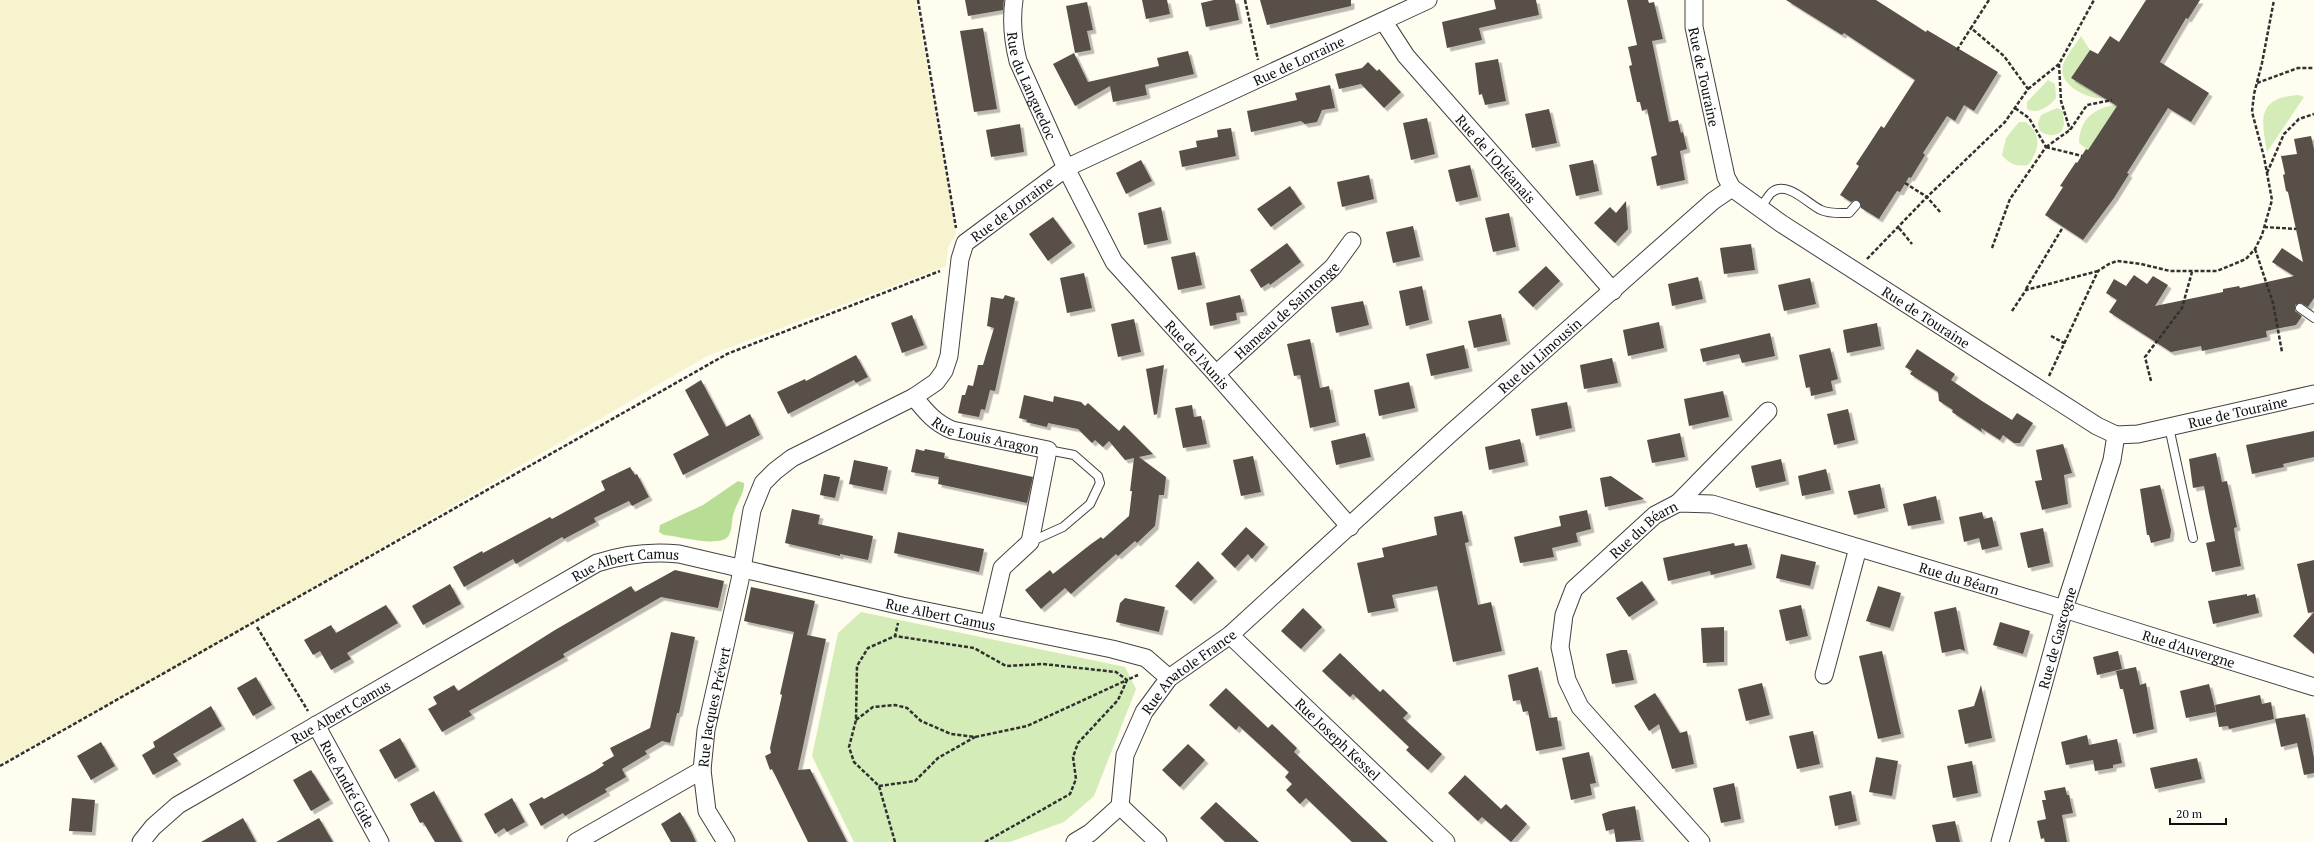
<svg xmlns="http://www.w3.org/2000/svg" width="2314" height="842" viewBox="0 0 2314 842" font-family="'PT Serif',serif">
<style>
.farmland{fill:#f7f3ce}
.green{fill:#d4ecb7}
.forest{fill:#b8de95}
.building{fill:#584f4a;filter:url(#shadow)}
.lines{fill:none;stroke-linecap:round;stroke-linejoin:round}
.lane-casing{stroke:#424242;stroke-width:10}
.street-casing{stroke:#424242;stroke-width:19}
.path{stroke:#313131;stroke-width:2.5;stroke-dasharray:4 2;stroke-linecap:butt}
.lane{stroke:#fff;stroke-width:8}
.street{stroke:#fff;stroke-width:17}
.labels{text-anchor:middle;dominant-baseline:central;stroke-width:4;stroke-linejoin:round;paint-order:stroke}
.street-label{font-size:14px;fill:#0f0f0f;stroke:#fff}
</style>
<defs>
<filter id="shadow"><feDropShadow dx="3.5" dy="3.5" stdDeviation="0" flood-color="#0004"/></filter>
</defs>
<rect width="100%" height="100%" fill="#fffcf0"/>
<path class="farmland" d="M0 0H916L956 234 948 247 946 266 707 356 187 662 0 764Z"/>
<path class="green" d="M2081 36 2090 50 2071 78 2103 98C2089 100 2057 85 2063 65 2066 56 2075 45 2081 36Z
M2048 80 2055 84 2056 98C2050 106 2037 115 2027 109V102Z
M2299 95 2304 97 2267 152C2261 118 2257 98 2299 95Z
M2119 104 2088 150 2079 143C2080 118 2094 108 2119 104Z
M2057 108 2063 111 2064 125 2061 132C2052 137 2047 136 2039 130L2038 123 2041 115Z
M2019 122H2026C2042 135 2040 149 2028 165 2017 167 2009 164 2002 155L2006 138Z
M861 612 1125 667 1136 689 1094 796 1064 822 1010 842H854L812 756 838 633Z"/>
<path class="forest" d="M738 481 744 483C745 491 737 503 734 512 731 520 733 528 729 535 722 549 679 536 664 535L659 532 660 525 703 505Z"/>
<path class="building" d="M965 0H1004L1003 10 968 16Z
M1142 0H1167L1170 14 1146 19Z
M1214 0H1235L1239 20 1206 27 1201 3Z
M1260 0H1351V6L1267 25Z
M1494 0H1536L1539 15 1479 28 1482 40 1447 48 1442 22 1496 9Z
M1627 0H1648L1649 3 1654 2 1663 39 1652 41 1669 122 1678 120 1681 133 1683 132 1687 149 1680 151 1685 180 1657 186 1651 157 1657 155 1647 109 1642 111 1640 102H1637L1629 66 1632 65 1628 47 1637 45Z
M1786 0H1876L1926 32 1927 30 1998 72 1974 111 1964 105 1955 121 1947 116 1923 153 1925 155 1911 178 1909 177 1900 192 1897 191 1879 219 1861 208 1859 201 1855 200 1851 202 1840 195 1859 166 1856 164 1866 149 1881 126 1884 128 1915 80 1844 33 1842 35Z
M2146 0H2200L2188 19 2186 18 2160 62 2209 93 2191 122 2168 108 2127 173 2129 174 2114 198 2083 240 2045 215 2063 187 2060 186 2076 162 2077 163 2086 149 2088 150 2117 106 2071 78 2090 50 2098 54 2110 36 2119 42Z
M1087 2 1093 30 1087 31 1091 50 1075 53 1066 6Z
M983 28 997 109 974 112 960 31Z
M1188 51 1194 74 1145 85 1147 95 1113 102 1110 86 1075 106 1053 64 1074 53 1088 82 1159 66 1157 58Z
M1498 59 1506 101 1485 105 1482 94 1479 95 1475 63Z
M1368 62 1377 71 1379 69 1401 92 1384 108 1361 84 1339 89 1335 74 1362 68Z
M1330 85 1335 108 1322 110 1317 122 1305 124 1301 121 1251 132 1247 111 1297 100 1295 93Z
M1549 109 1557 143 1532 148 1525 114Z
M1427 118 1435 154 1411 160 1403 123Z
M1020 124 1024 152 991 157 986 130Z
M1231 128 1236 156 1182 167 1179 151 1197 147 1196 141 1218 137 1217 130Z
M2311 136 2314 149V298L2308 307 2301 303 2295 305V311L2302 316 2296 325 2266 331 2267 337 2202 351 2201 346 2171 352 2109 312 2117 300 2106 293 2114 279 2126 286 2134 275 2147 284 2153 276 2168 285 2155 306 2223 292V289L2239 286 2240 288 2294 276 2272 262 2282 248 2303 262 2288 192 2286 191 2283 175 2285 174 2281 156 2297 154 2294 139Z
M1141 160 1152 181 1126 194 1116 173Z
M1593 160 1599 191 1576 196 1569 165Z
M1470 165 1478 197 1456 202 1448 170Z
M1369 175 1374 199 1342 207 1337 182Z
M1290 186 1302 204 1271 227 1257 209Z
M1626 201 1628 229 1615 243 1594 223 1610 207 1616 213Z
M1161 207 1168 240 1144 245 1138 213Z
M1509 213 1516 247 1493 252 1485 218Z
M1053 217 1072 243 1048 261 1029 234Z
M1413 226 1420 257 1393 263 1386 232Z
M1287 243 1301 262 1270 285 1269 283 1261 288 1250 270Z
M1751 244 1755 270 1724 274 1720 248Z
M1195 252 1202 285 1178 290 1171 257Z
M1546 266 1560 281 1533 307 1518 292Z
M1084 273 1092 308 1067 313 1060 278Z
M1698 277 1703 299 1672 306 1668 284Z
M1810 278 1816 304 1784 311 1778 285Z
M1422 286 1429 320 1406 326 1399 291Z
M1005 295 1015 298 995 391 990 390 985 410 981 409 979 417 958 413 962 395H965L968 385 973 386 978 365H983L994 328 987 326 991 297 1003 299Z
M1240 295 1244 312 1236 313 1237 320 1210 326 1206 303Z
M1363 301 1369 325 1336 333 1331 307Z
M1501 314 1507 341 1474 348 1468 321Z
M912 315 924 345 902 353 891 323Z
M1134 319 1141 352 1118 357 1111 324Z
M1659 322 1664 348 1628 356 1623 330Z
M1877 323 1881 346 1847 353 1843 330Z
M1770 333 1775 356 1742 363 1739 354 1703 362 1700 349Z
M1310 339 1320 388 1329 386 1336 422 1310 428 1300 375 1294 376 1287 344Z
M1464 345 1469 368 1431 376 1426 354Z
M1830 348 1838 379 1831 381 1833 391 1811 396 1810 387 1806 388 1799 355Z
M1917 349 1955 374 1951 380 1982 401 2012 420 2017 413 2033 423 2020 443H2014L2003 435 2000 440 1981 428 1982 432 1952 412 1953 410 1939 401 1938 392 1910 374 1912 371 1905 367Z
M856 355 868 377 856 383 854 380 788 414 777 392 805 379 806 381Z
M1612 358 1618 383 1584 389 1580 365Z
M1164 365 1157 414 1154 415 1146 369Z
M701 380 726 427 750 414 760 435 683 475 673 454 709 435 685 390Z
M1409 382 1415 408 1379 416 1374 390Z
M1723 391 1729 417 1689 426 1684 399Z
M1024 395 1053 402 1054 396 1081 402 1085 406 1088 403 1119 431 1124 425 1153 454 1139 457 1166 477 1164 495H1159L1155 526 1137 543 1135 541 1118 556 1116 554 1071 594 1065 588 1041 609 1025 590 1050 570 1053 574 1091 544 1101 537 1103 539 1129 516 1132 491H1130L1134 458 1125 460 1109 441 1103 447 1095 440 1092 443 1078 429 1048 423 1047 427 1026 422 1027 420 1019 418Z
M1567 402 1572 428 1536 436 1531 409Z
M1192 405 1194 417 1201 416 1207 444 1183 448 1175 408Z
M1848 409 1855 440 1834 445 1827 414Z
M2314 431V457L2283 464 2284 467 2252 474 2246 445Z
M1365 433 1371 457 1336 465 1331 441Z
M1680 433 1685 457 1652 463 1647 440Z
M1520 439 1525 462 1489 470 1485 447Z
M2063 444 2072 473 2064 475 2068 504 2042 510 2035 481 2042 480 2036 450Z
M916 449 924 451 925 449 945 453 944 458 1033 477 1027 503 938 484 939 477 911 472Z
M2216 453 2222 482 2227 481 2237 527 2234 528 2235 536 2241 566 2212 572 2206 543 2215 541 2209 513 2204 486 2193 488 2189 459Z
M1253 456 1261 492 1241 496 1233 460Z
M1781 459 1786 481 1756 488 1751 466Z
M854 460 888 467 883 491 849 484Z
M630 467 635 475 637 474 649 497 632 506 629 501 594 518 596 522 564 539 562 537 516 564 513 559 464 587 453 567 482 551 483 553 550 517 552 519 605 490 601 481Z
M1826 469 1831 490 1802 496 1798 476Z
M824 474 840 477 835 498 820 495Z
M1611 476 1644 499 1605 507 1600 478Z
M1880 484 1885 508 1854 515 1848 491Z
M2160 485 2171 530 2170 538 2151 543 2149 535H2147L2140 489Z
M1936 496 1941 520 1908 526 1903 504Z
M792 509 820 515 818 524 873 536 868 560 840 554V556L785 543Z
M1587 510 1591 529 1576 533 1578 542 1552 548 1554 557 1520 563 1514 537 1561 526 1559 516Z
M1462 511 1469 542 1465 543 1478 605 1491 602 1502 651 1453 662 1437 586 1392 595 1395 608 1368 613 1357 563 1384 557 1382 548 1437 535 1434 517Z
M1982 512 1984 519 1992 517 1999 546 1982 550 1979 538 1964 542 1959 517Z
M1246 527 1265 544 1252 559 1248 554 1235 568 1221 554Z
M2043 528 2050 563 2028 568 2020 533Z
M898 532 984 549 979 572 894 553Z
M1734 543 1735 546 1747 544 1752 565 1711 575 1710 571 1668 581 1663 558Z
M1781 554 1816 562 1810 586 1776 578Z
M2314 560V654L2293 636 2314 612 2308 613 2297 564Z
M1198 561 1214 578 1191 601 1175 586Z
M675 570 724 581 718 608 661 597 563 654 565 657 469 711 472 715 442 732 428 709 437 704 433 697 454 685 458 691 555 630 631 586 635 592Z
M1642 581 1655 600 1629 617 1616 598Z
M450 584 461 604 423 625 412 606Z
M1878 586 1901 593 1890 628 1866 621Z
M751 587 815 601 807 635 826 639 798 770 810 769 847 842H808L772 769 770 770 765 756 771 753 770 748 782 695 780 694 794 632 744 621Z
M2247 594V596L2255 594 2259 613 2213 624 2208 601Z
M1125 598 1165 607 1159 632 1116 622 1120 603Z
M386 605 398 623 347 653 351 659 331 670 320 651 313 655 304 640 331 625 336 633Z
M1801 605 1808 636 1786 641 1779 610Z
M1956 607 1965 651 1960 649 1942 653 1934 612Z
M1303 608 1322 627 1301 649 1281 631Z
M2000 622 2030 631 2023 654 1993 645Z
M1724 627V662L1703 663 1701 628Z
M671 632 695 637 679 713H677L670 743 662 741 645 751 647 754 622 769 626 777 605 789 607 792 565 816 563 813 541 826 529 804 542 797 544 799 595 771 604 765 602 763 614 756 610 748 650 728Z
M1621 650H1627L1634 680 1612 684 1606 654Z
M1882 651 1901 734 1878 739 1859 656Z
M2118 651 2122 669 2097 675 2093 657Z
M1340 653 1380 692 1383 689 1408 713 1403 718 1442 754 1428 770 1406 750 1409 747 1353 694 1350 697 1322 671Z
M1538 667 1549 718 1557 717 1562 746 1536 751 1528 711 1523 712 1520 700 1513 701 1508 675Z
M2136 667 2140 685 2146 683 2154 729 2133 734 2123 689H2120L2116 671Z
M256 677 272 705 253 716 237 688Z
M1762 683 1770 715 1746 721 1738 689Z
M2209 684 2216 712 2186 718 2180 691Z
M1981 685 1992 738 1965 744 1958 710 1974 706Z
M1226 688 1268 728 1272 724 1297 748 1294 752 1388 842H1352L1306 798 1300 804 1286 790 1292 784 1285 777 1289 772 1239 726 1236 730 1209 705Z
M1655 693 1680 733 1687 731 1694 764 1672 769 1659 724 1649 731 1634 706Z
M2260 695 2262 704 2271 702 2274 719 2229 729 2228 726 2219 727 2215 705Z
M211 706 222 726 173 754 178 761 153 775 142 755 155 747 153 742Z
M2305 714 2314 758V773L2304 775 2297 743 2281 747 2275 719Z
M1813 731 1820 764 1797 769 1789 736Z
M2087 735 2089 745 2117 739 2122 763 2113 765V768L2095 771 2093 760 2066 765 2061 742Z
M400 738 416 767 395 779 379 750Z
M101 742 115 766 91 780 77 756Z
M1188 744 1205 760 1180 787 1162 770Z
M1589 752 1596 783 1590 784 1592 795 1571 800 1562 758Z
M1876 757 1898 761 1892 796 1869 792Z
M2197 758 2202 779 2155 789 2150 768Z
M1972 761 1978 793 1953 798 1947 766Z
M311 770 330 800 311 811 293 780Z
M1465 775 1501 809 1506 804 1527 824 1511 842 1482 817 1478 821 1448 793Z
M1734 783 1741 819 1721 823 1713 788Z
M2065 787 2067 795H2069L2073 813 2062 815 2067 842H2045L2044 838 2041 839 2037 821 2046 819 2042 800H2046L2044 791Z
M434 791 462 842H435L423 822 420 823 410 804Z
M1851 791 1857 821 1835 826 1829 796Z
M72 798 95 800 92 832 69 831Z
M512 798 525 822 507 832 504 828 495 834 484 814Z
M1216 802 1259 842H1225L1200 818Z
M1635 806 1641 840 1616 842 1614 829 1606 831 1602 814 1610 811Z
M680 812 690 829 696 842H671L661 824Z
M243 818 256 842H201Z
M319 818 333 842H276Z
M1955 821 1960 842H1936L1932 825Z"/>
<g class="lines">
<defs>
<path id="lane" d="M1760 208C1764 204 1767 197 1771 193 1786 179 1808 204 1821 210 1830 214 1840 213 1849 213L1856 205
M2300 308 2314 318
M2169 427 2193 538
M1030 542 1063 527 1090 504 1100 483 1098 476 1074 455 1048 450"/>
<g id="street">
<path id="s1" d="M1014 0C1011 21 1013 41 1018 61L1066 168 1114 262 1216 374 1350 527"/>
<path id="s2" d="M1694 0V27L1726 177 1732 188 1782 224 2097 426 2116 435 2138 434 2314 394"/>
<path id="s3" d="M1384 22 1406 56 1613 291"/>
<path id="s4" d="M1216 374 1333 267 1352 241"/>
<path id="s5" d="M914 397C926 412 935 423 952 430L1048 450 1030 542 1002 568 989 624"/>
<path d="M1678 503 1768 411"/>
<path id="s6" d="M1230 635 1446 842"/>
<path d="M1824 675 1858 548"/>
<path id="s7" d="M316 725 380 842"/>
<path d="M1120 806 1158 842"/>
<path id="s8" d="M141 842 153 827 178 805 597 563C625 554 650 551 679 554L902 606 1112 649 1146 658 1169 678"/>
<path d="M576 842 702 770"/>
<path id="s9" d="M726 842 707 811 702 770 706 730 740 580 752 510 763 483 775 471 792 458 914 397 936 382 944 371 949 356 960 259 965 243 1066 168 1428 0"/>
<path id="s10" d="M1075 842 1090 833 1120 806 1125 755 1144 712 1169 678 1230 635 1451 433 1713 201 1732 188"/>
<path id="s11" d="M1701 842 1580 707 1567 680 1560 647 1564 615 1574 589 1655 515 1678 503 1712 504 2064 609 2314 687"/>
<path id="s12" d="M2000 842 2064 609 2112 460 2116 435"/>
</g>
</defs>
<use href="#lane" class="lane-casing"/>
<use href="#street" class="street-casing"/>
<path class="path" d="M918 0 956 228
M1245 0 1258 60
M1957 50 1971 28
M2059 64 2061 101 2070 130
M2257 83 2298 68H2314
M2028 89 2059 64 2094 0
M2046 147 2070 130 2087 105 2112 100
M2046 147 2082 156
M2267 173 2284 134 2299 119 2314 114
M1905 183 1927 197 1941 213
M2264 227 2296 229
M1899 228 1912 244
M1992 248 2010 199 2046 147 2029 118 2015 108
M2255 249 2273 303 2282 352
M1867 259 1927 197 2005 122 2028 89 2004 56 1971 28 1989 0
M2026 289 2063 227
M2012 311 2026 290 2098 271
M2051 336 2064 343
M2049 376 2098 271 2109 264 2117 261 2141 264 2170 271H2217L2246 259 2255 249 2262 235 2272 200 2264 157 2252 112 2254 94 2262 63 2274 0
M2151 381 2145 357 2182 308 2192 272
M257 627 308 711
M856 720 873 707 895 705 907 708 921 721 951 734 975 737 1027 726 1127 680 1116 672 1043 664 1006 666 974 648 895 636
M0 766 727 354 940 271
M879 786 915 781 938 758 975 737
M895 842 879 786 854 762 849 747 856 720 857 666 868 648 895 636 898 623
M985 842 1070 794 1076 779 1073 757 1078 743 1118 700 1127 680 1138 675"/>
<use href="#lane" class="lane"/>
<use href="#street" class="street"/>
</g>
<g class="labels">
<g class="street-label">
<text stroke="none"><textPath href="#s9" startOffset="1099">Rue de Lorraine</textPath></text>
<text stroke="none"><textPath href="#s2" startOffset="78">Rue de Touraine</textPath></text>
<text stroke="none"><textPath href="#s1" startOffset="89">Rue du Languedoc</textPath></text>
<text stroke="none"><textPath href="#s3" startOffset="177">Rue de l'Orléanais</textPath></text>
<text stroke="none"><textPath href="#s9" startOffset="775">Rue de Lorraine</textPath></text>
<text stroke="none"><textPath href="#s4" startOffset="95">Hameau de Saintonge</textPath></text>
<text stroke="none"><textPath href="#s2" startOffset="426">Rue de Touraine</textPath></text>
<text stroke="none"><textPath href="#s1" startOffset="409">Rue de l'Aunis</textPath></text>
<text stroke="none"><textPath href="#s10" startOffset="690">Rue du Limousin</textPath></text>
<text stroke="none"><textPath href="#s2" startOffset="774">Rue de Touraine</textPath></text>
<text stroke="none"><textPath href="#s5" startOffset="85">Rue Louis Aragon</textPath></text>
<text stroke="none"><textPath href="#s11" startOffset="397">Rue du Béarn</textPath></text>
<text stroke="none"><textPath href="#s8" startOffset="564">Rue Albert Camus</textPath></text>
<text stroke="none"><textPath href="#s11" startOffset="733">Rue du Béarn</textPath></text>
<text stroke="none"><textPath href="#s8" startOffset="888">Rue Albert Camus</textPath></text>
<text stroke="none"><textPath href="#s12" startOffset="212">Rue de Gascogne</textPath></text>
<text stroke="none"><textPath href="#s11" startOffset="973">Rue d'Auvergne</textPath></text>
<text stroke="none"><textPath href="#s10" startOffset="217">Rue Anatole France</textPath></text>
<text stroke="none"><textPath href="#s9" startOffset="142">Rue Jacques Prévert</textPath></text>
<text stroke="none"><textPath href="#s8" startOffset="240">Rue Albert Camus</textPath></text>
<text stroke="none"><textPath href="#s6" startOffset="150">Rue Joseph Kessel</textPath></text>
<text stroke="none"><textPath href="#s7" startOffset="67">Rue André Gide</textPath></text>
</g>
</g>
<path d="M2170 818v6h56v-6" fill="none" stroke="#0f0f0f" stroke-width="2"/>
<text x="2176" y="818" font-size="12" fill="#0f0f0f" stroke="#ffffff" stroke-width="3" paint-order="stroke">20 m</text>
</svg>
